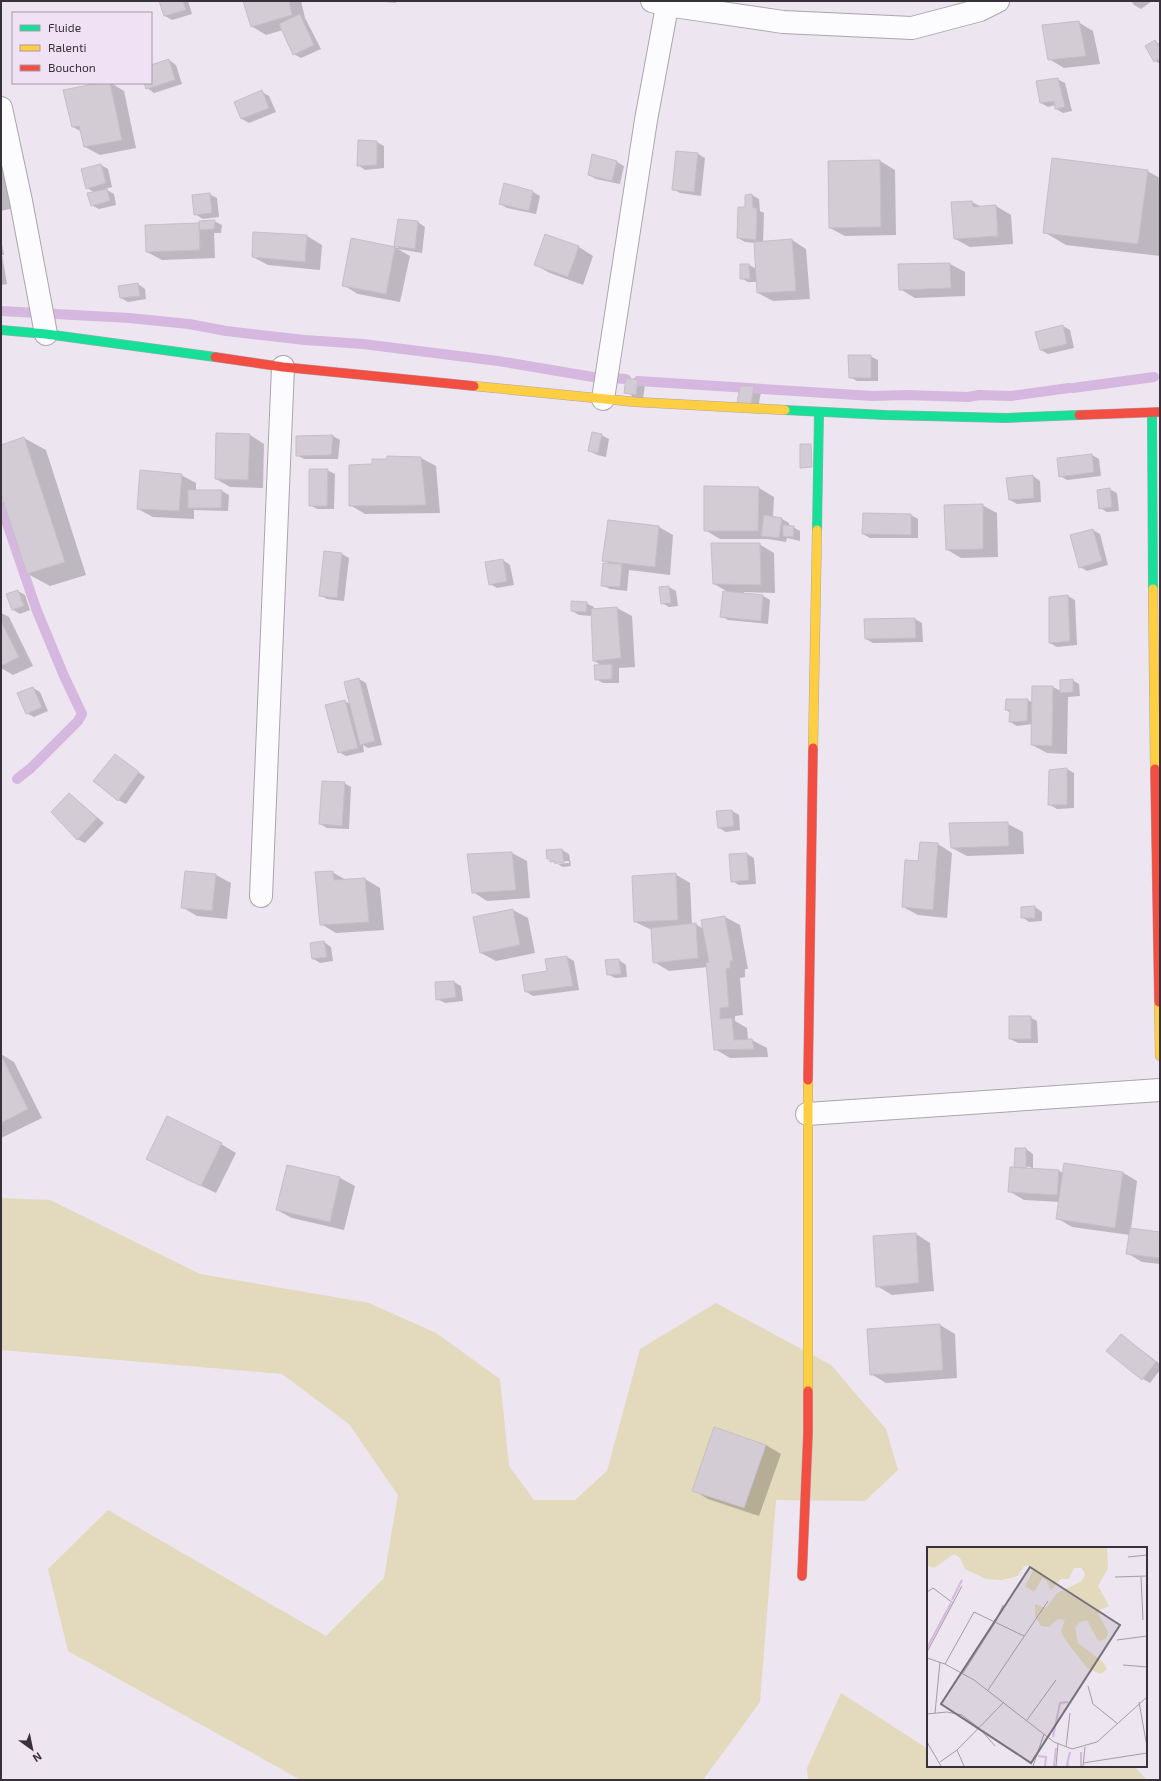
<svg xmlns="http://www.w3.org/2000/svg" width="1161" height="1781" viewBox="0 0 1161 1781" font-family="'Exo 2',sans-serif">
<style>
.green{fill:#e3d9bc}
.shadow{fill:#0003;fill-rule:evenodd}
.lines{fill:none;stroke-linecap:round;stroke-linejoin:round}
.stream{stroke:#d6b7e0;stroke-width:10}
.building{fill:#d3ccd5;stroke:#c5bfc7}
.street-casing{stroke:#aba5ad;stroke-width:24}
.fast-casing{stroke:#aba5ad;stroke-width:10}
.slow-casing{stroke:#aba5ad;stroke-width:10}
.jam-casing{stroke:#aba5ad;stroke-width:10}
.street{stroke:#fcfbfd;stroke-width:22}
.fast{stroke:#16e098;stroke-width:9}
.slow{stroke:#ffcf43;stroke-width:9}
.jam{stroke:#f24e42;stroke-width:9}
.inset-river{fill:none;stroke:#d6b7e0;stroke-width:2}
.inset-road{fill:none;stroke:#a49da7;stroke-width:1}
.view{fill:#777179;fill-opacity:0.15;stroke:#777179;stroke-width:2}
.inset-edge{fill:none;stroke:#373239;stroke-width:2}
</style>
<rect width="100%" height="100%" fill="#ede5f0"/>
<path class="green" d="M1 1198 50 1200 200 1274 369 1303 436 1333 500 1379 509 1466 534 1500H575L607 1471 640 1349 716 1303 831 1365 886 1429 898 1470 865 1501 776 1500 760 1702 703 1780H301L68 1651 48 1569 108 1510 326 1636 384 1578 398 1495 349 1424 282 1374 1 1350Z
M841 1693 928 1749V1766H1134L1147 1780H808L807 1768Z"/>
<path class="shadow" d="M160 1H188L192 14 172 20 165 16Z
M244 1H301L305 18 321 49 301 58 294 54 283 30 266 35 251 26Z
M372 1H396V3Z
M1131 1H1152L1141 9 1134 5Z
M1078 22 1093 31 1100 64 1064 68 1049 59Z
M1155 42 1160 44V64L1155 61Z
M169 60 176 65 182 84 154 93 147 88 145 83H151V66Z
M1057 79 1065 83 1072 111 1063 113 1056 109 1055 105 1048 107 1041 103Z
M104 83H111L124 91 136 148 100 155 85 147 82 132 73 127Z
M262 92 269 96 276 112 249 123 242 119Z
M377 142 384 146V168L365 170 358 165Z
M698 154 705 158 701 196 680 193 673 189Z
M593 155 617 162 624 166 620 184 596 179 589 175Z
M880 161 895 170 896 235 845 236 830 228Z
M101 165 108 169 112 187 105 189 114 194 116 205 99 209 91 205 94 192 87 188Z
M1 168 8 172 18 207 1 211Z
M1147 171 1160 178V256L1066 245 1044 232Z
M505 185 533 192 540 196 536 214 507 208 500 204Z
M209 194 217 198 219 217 203 219 195 214Z
M752 195 759 199 760 211 764 213 763 243 792 240 806 249 810 299 773 301 758 293 757 282H748L741 278V265H749L757 269 755 243 745 242 738 238 746 208Z
M972 202 982 207 996 206 1011 215 1013 244 970 247 955 239Z
M214 221 222 225 221 233H214L215 258 162 260 147 252 200 224Z
M418 222 425 227 422 253 398 249 410 256 400 302 358 294 343 285 352 239 399 248 395 245Z
M254 234 307 236 322 245 320 270 268 265 253 257Z
M545 235 579 247 593 256 583 285 550 273 535 265Z
M1 239 4 255H2L7 284 1 285Z
M950 264 965 272V296L915 298 900 289Z
M138 284 145 289 146 299 128 302 121 298Z
M1063 326 1070 330 1074 348 1048 354 1041 350Z
M870 356 878 360V381H857L850 377Z
M627 379 638 381 645 385 643 399 632 397Z
M753 387 761 392 758 408 746 407Z
M250 435 264 444 263 488 230 487 216 479Z
M601 435 609 439 606 457 597 455 590 451Z
M333 436 340 440 338 459H304L297 455Z
M24 438 46 450 86 575 50 586 28 574 1 491V446Z
M1092 455 1099 459 1101 476 1067 480 1060 476Z
M421 458 436 466 440 513 365 514 350 505 373 465Z
M327 470 335 474 334 509H317L310 505Z
M181 475 196 483V491H222L229 495 228 511 194 510V519L153 517 138 509Z
M1033 476 1040 481 1041 502 1017 504 1010 500Z
M705 487 759 488 774 497 773 517 782 519 789 523V527H793L800 531V541L787 538 786 542 768 539H720L705 530Z
M1109 489 1117 493 1119 511 1107 512 1100 508Z
M982 505 997 513 998 557 961 558 946 549Z
M864 514 911 515 918 519V538H870L863 534Z
M659 527 673 535 670 575 629 570 627 591 610 589 602 585 611 564 603 560Z
M1093 530 1100 534 1108 565 1087 571 1080 567Z
M759 544 774 553 775 593 744 592V594L763 596 770 600 768 624 728 620 721 616 730 593 714 584Z
M342 554 349 558 344 601 327 599 320 595Z
M503 560 510 565 514 585 497 588 490 584Z
M669 587 676 591 678 606 669 607 662 603Z
M18 591 25 595 30 610 20 614 13 610Z
M1068 596 1075 600 1077 645 1057 647 1050 643Z
M586 603 594 607 593 610 617 608 632 616 635 667 619 668V683H603L596 679 603 666 594 661 592 616 579 615 572 611Z
M1 613 9 617 33 666 13 675 1 668Z
M915 619 922 623 923 642 873 643 866 639Z
M359 679 366 683 382 745 368 748 363 745 364 752 346 756 339 752 345 701 350 704Z
M1072 680 1079 684 1080 696 1068 697 1067 754 1047 753 1032 745 1033 724 1017 726 1010 722 1011 713 1006 710 1028 700 1033 703V687H1053L1061 691Z
M33 688 40 692 48 711 34 717 26 713Z
M123 760 145 777 126 804 118 800Z
M1067 769 1074 773V808L1057 809 1050 805Z
M344 783 351 787 349 829 327 828 320 824Z
M69 795 76 799 104 823 85 843 77 839Z
M732 811 739 815 740 830 726 832 719 828Z
M1008 824 1023 832 1024 854 967 856 952 848Z
M938 844 952 853 947 918 918 915 903 907 919 862Z
M562 850 569 854 571 866 563 867 548 858ZM569 861V863L557 864 555 862Z
M512 853 527 861 530 898 487 901 473 892Z
M747 854 754 858 756 884 739 885 732 881Z
M332 872 346 880 365 879 380 888 384 930 336 933 321 924Z
M675 874 690 883 692 925 695 924 704 929 725 917 740 925 748 969H745V977L740 978 743 1015 735 1016V1021L747 1028 748 1040H752L767 1048 768 1057 730 1058 715 1049 708 967 669 971 654 962 652 930 635 922Z
M216 875 231 883 227 919 197 916 182 907Z
M1035 907 1042 912V921L1029 922 1022 917Z
M513 910 528 918 535 953 496 961 481 953Z
M324 942 331 947 333 961 320 963 312 958Z
M567 957 574 961 579 990 533 996 525 991Z
M619 960 626 965 627 977 615 978 608 974 607 961Z
M454 982 461 986 463 1001 445 1003 437 999 436 983Z
M1030 1017 1037 1021 1038 1043H1018L1010 1039Z
M1 1054 14 1062 42 1118 1 1138Z
M221 1144 236 1153 216 1193 162 1167Z
M1015 1149H1026L1033 1154V1169L1059 1171 1064 1173 1122 1172 1137 1181 1131 1229 1160 1233V1264L1142 1262 1127 1253 1130 1235 1072 1227 1057 1218 1060 1202 1024 1200 1009 1191 1015 1168ZM1018 1166 1031 1167V1169L1018 1168Z
M288 1166 340 1178 355 1186 344 1230 292 1218 277 1210Z
M916 1234 930 1243 934 1291 892 1295 877 1286Z
M940 1325 955 1334 957 1378 886 1383 871 1374Z
M1121 1335 1160 1364V1370L1150 1383 1143 1379Z
M714 1428 766 1445 781 1454 759 1516 708 1499 693 1490Z"/>
<g class="lines">
<path class="stream" d="M1 311 129 318 189 324 226 331 305 340 363 344 498 361 593 377 626 379
M638 381 873 396 906 395 968 397 979 395 1011 396 1069 388
M1073 388 1154 377
M1 506 37 611 64 676 82 714 78 721 31 768 17 779"/>
</g>
<path class="building" d="M159 1H183L186 10 164 16Z
M243 1H289L292 15 251 27Z
M300 14 314 45 293 55 279 24Z
M1079 21 1086 56 1048 60 1042 25Z
M1155 40 1160 48V58L1154 62 1145 46Z
M169 59 175 80 146 89 144 83H151V65Z
M1058 78 1065 107 1055 109 1054 101 1040 103 1036 81Z
M99 83H110L122 140 84 147 79 126 72 127 63 90Z
M262 90 269 108 241 119 234 102Z
M358 140 377 141V165L357 166Z
M676 151 698 153 694 192 672 190Z
M592 154 617 161 612 181 588 175Z
M1052 158 1148 170 1138 244 1043 233Z
M880 160 881 227 829 228 828 161Z
M101 164 106 183 86 189 81 169Z
M504 183 533 191 529 211 499 204Z
M107 189 110 201 91 206 87 193Z
M210 193 212 213 194 215 192 195Z
M752 194 753 208H757L756 240 737 238 738 207H745V195Z
M972 201 973 207 996 205 998 236 954 239 951 202Z
M398 219 418 221 415 249 394 246Z
M215 220 214 229 199 230V221Z
M199 223 200 250 146 252 145 225Z
M253 232 307 235 305 262 252 257Z
M545 234 579 246 568 277 534 265Z
M351 238 395 247 386 294 342 286Z
M792 239 796 291 757 293 754 242Z
M950 263 951 288 899 290 898 264Z
M740 264H749L750 279H740Z
M138 283 140 296 120 298 118 286Z
M1063 325 1067 344 1040 350 1035 332Z
M848 355H871V378H849Z
M626 378 638 380 636 395 624 393Z
M740 386H754L751 404 737 403Z
M592 432 602 434 598 453 588 451Z
M216 433 250 434 248 480 215 479Z
M333 435 331 455 296 456V436Z
M24 437 65 562 27 574 1 494V445Z
M800 444H811L812 467 800 468Z
M1092 454 1094 472 1059 477 1057 458Z
M387 456 421 457 426 505 349 506V465L372 464V459H387Z
M309 469H328L327 506H309Z
M140 470 182 474 179 511 137 509Z
M1033 475 1034 498 1009 500 1006 478Z
M704 486 759 487 758 531H704Z
M1110 488 1112 507 1099 509 1097 490Z
M188 490H222L221 508H188Z
M983 504V549L946 550 944 505Z
M863 513 911 514V535L862 534Z
M764 515 782 518 779 538 761 536Z
M608 520 659 526 655 567 602 561Z
M783 525 794 526 793 537 783 536Z
M1093 529 1102 561 1079 568 1070 535Z
M711 543H760L761 585 713 584Z
M324 551 342 553 337 598 319 596Z
M503 559 507 581 489 585 485 562Z
M603 563 622 564 620 587 601 586Z
M669 586 671 603 661 604 659 587Z
M18 590 24 606 12 610 6 594Z
M723 591 763 595 761 621 720 617Z
M1068 595 1070 641 1049 643V597Z
M571 601 587 602 586 612 571 611Z
M617 607 621 658 593 661 591 609Z
M915 618 916 638 865 639 864 619Z
M1 621 19 657 1 666Z
M612 664V679L595 680 594 665Z
M359 678 375 741 360 745 344 682Z
M1073 679V692L1060 693V680Z
M1032 686H1053L1052 746 1031 745Z
M33 687 42 707 26 714 17 693Z
M1006 699H1028L1027 721 1009 722 1010 710H1005Z
M345 700 358 748 338 753 325 705Z
M115 754 139 772 118 801 93 781Z
M1067 768V805H1048L1049 770Z
M322 781 345 782 342 826 319 824Z
M69 793 97 818 77 840 51 812Z
M732 810 734 826 718 828 716 811Z
M1008 822 1009 846 951 848 949 823Z
M920 842 938 843 933 910 902 907 905 860 918 861Z
M562 849 564 863H554L555 861 550 862V859H547L546 850Z
M512 852 516 890 472 893 467 854Z
M747 853 749 880 731 882 729 854Z
M185 871 216 874 212 911 181 908Z
M333 871 334 880 365 878 369 922 320 925 315 872Z
M676 873 678 920 634 922 632 876Z
M1035 906V918H1021V907Z
M513 909 520 945 480 953 473 917Z
M725 916 733 961H730V968L726 969 729 1007 720 1008V1019L732 1018 734 1040 752 1039 754 1049 714 1050 706 963 709 962 701 920Z
M696 923 698 958 653 963 651 928Z
M324 941 327 957 312 959 310 943Z
M567 956 573 986 525 992 522 975 547 971 545 959Z
M619 959 621 974 607 975 605 960Z
M454 981 456 997 436 1000 435 982Z
M1009 1016H1031V1039H1009Z
M1 1055 28 1109 1 1123Z
M167 1116 222 1143 201 1186 146 1159Z
M1015 1148H1026V1168L1014 1167Z
M1064 1163 1123 1172 1115 1228 1056 1219Z
M287 1165 340 1177 330 1222 276 1210Z
M1010 1167 1059 1170 1057 1195 1008 1192Z
M1130 1228 1160 1232V1258L1126 1254Z
M916 1233 919 1283 876 1287 873 1236Z
M940 1324 943 1370 870 1375 867 1329Z
M1121 1334 1156 1362 1142 1380 1106 1351Z
M714 1427 766 1445 744 1508 692 1491Z"/>
<g class="lines">
<defs>
<path id="street" d="M652 1 667 5 783 22 912 28 980 10 998 1
M1 108 21 201 46 334
M603 399 646 120 668 1
M261 896 283 367
M807 1114 1160 1090"/>
<path id="fast" d="M1 330 46 334 215 357
M785 410 885 415 1006 418 1079 415
M1152 413 1153 589
M817 530 819 412"/>
<path id="slow" d="M474 386 636 402 785 410
M1153 589 1155 769
M813 748 817 530
M1159 1002 1160 1056
M808 1080V1391"/>
<path id="jam" d="M215 357 283 367 474 386
M1079 415 1160 412
M1155 769 1159 1002
M808 1080 813 748
M802 1576 808 1433V1391"/>
</defs>
<use href="#street" class="street-casing"/>
<use href="#fast" class="fast-casing"/>
<use href="#slow" class="slow-casing"/>
<use href="#jam" class="jam-casing"/>
<use href="#street" class="street"/>
<use href="#fast" class="fast"/>
<use href="#slow" class="slow"/>
<use href="#jam" class="jam"/>
</g>
<g transform="translate(927 1547)">
<rect width="220" height="220" fill="#ede5f0"/>
<path d="M0 1H180L181 21 171 39 182 59 170 64 181 85 179 92 171 94 160 73 153 75 148 81 151 96 176 115 180 122 174 127 160 121 137 91 134 84 138 73 131 72 122 80 114 79 108 69V57L119 61 130 46 155 34 158 27 155 21H147L142 32H134L124 43 119 33 115 32 107 45 98 39 105 25 104 18 97 19 91 29 75 33 59 32 38 22 33 11 27 7 7 21 0 18Z" fill="#e3d9bc"/>
<path class="inset-river" d="M25 53 35 33M0 101 24 56M126 190 133 156 141 155M111 209 119 210 118 219M127 219 129 201M142 219 140 218 143 205M154 219V205"/>
<path class="inset-road" d="M201 10 220 8M188 30 220 29M214 30 216 73M0 45 6 41 26 56M190 93 220 89M0 105 35 39M0 111 18 117 47 133 127 195 145 202 170 195 220 150M18 117 47 65 97 89M196 118 220 120M36 126 69 74 76 58M161 139 166 157 191 177M61 143 121 54M212 155 220 200M8 166 13 115M0 167 20 165 35 168 53 182 68 199M100 173 129 133M0 195 14 219M139 200 143 166M30 203 37 219M13 215 30 203 77 155M156 216 220 206M106 219 117 187M129 219 131 197M156 219 158 200"/>
<path class="view" d="M103 20 193 78 104 216 14 157Z"/>
<rect width="220" height="220" class="inset-edge"/>
</g>
<rect width="1161" height="1781" fill="none" stroke="#373239" stroke-width="4"/>
<rect x="12" y="12" width="140" height="72" fill="#f0e1f4" stroke="#a69ba9"/>
<rect x="20" y="25" width="20" height="6" fill="#16e098" stroke="#a69ba9"/>
<text x="48" y="32" font-size="12" fill="#373239">Fluide</text>
<rect x="20" y="45" width="20" height="6" fill="#ffcf43" stroke="#a69ba9"/>
<text x="48" y="52" font-size="12" fill="#373239">Ralenti</text>
<rect x="20" y="65" width="20" height="6" fill="#f24e42" stroke="#a69ba9"/>
<text x="48" y="72" font-size="12" fill="#373239">Bouchon</text>
<g transform="translate(32 1749) rotate(147)" stroke="#f0e1f4" stroke-width="3" paint-order="stroke">
<path d="M0-3L7 15L0 10L-7 15Z" fill="#373239"/>
<text y="-6" font-size="11" font-weight="bold" text-anchor="middle" fill="#373239">N</text>
</g>
</svg>
